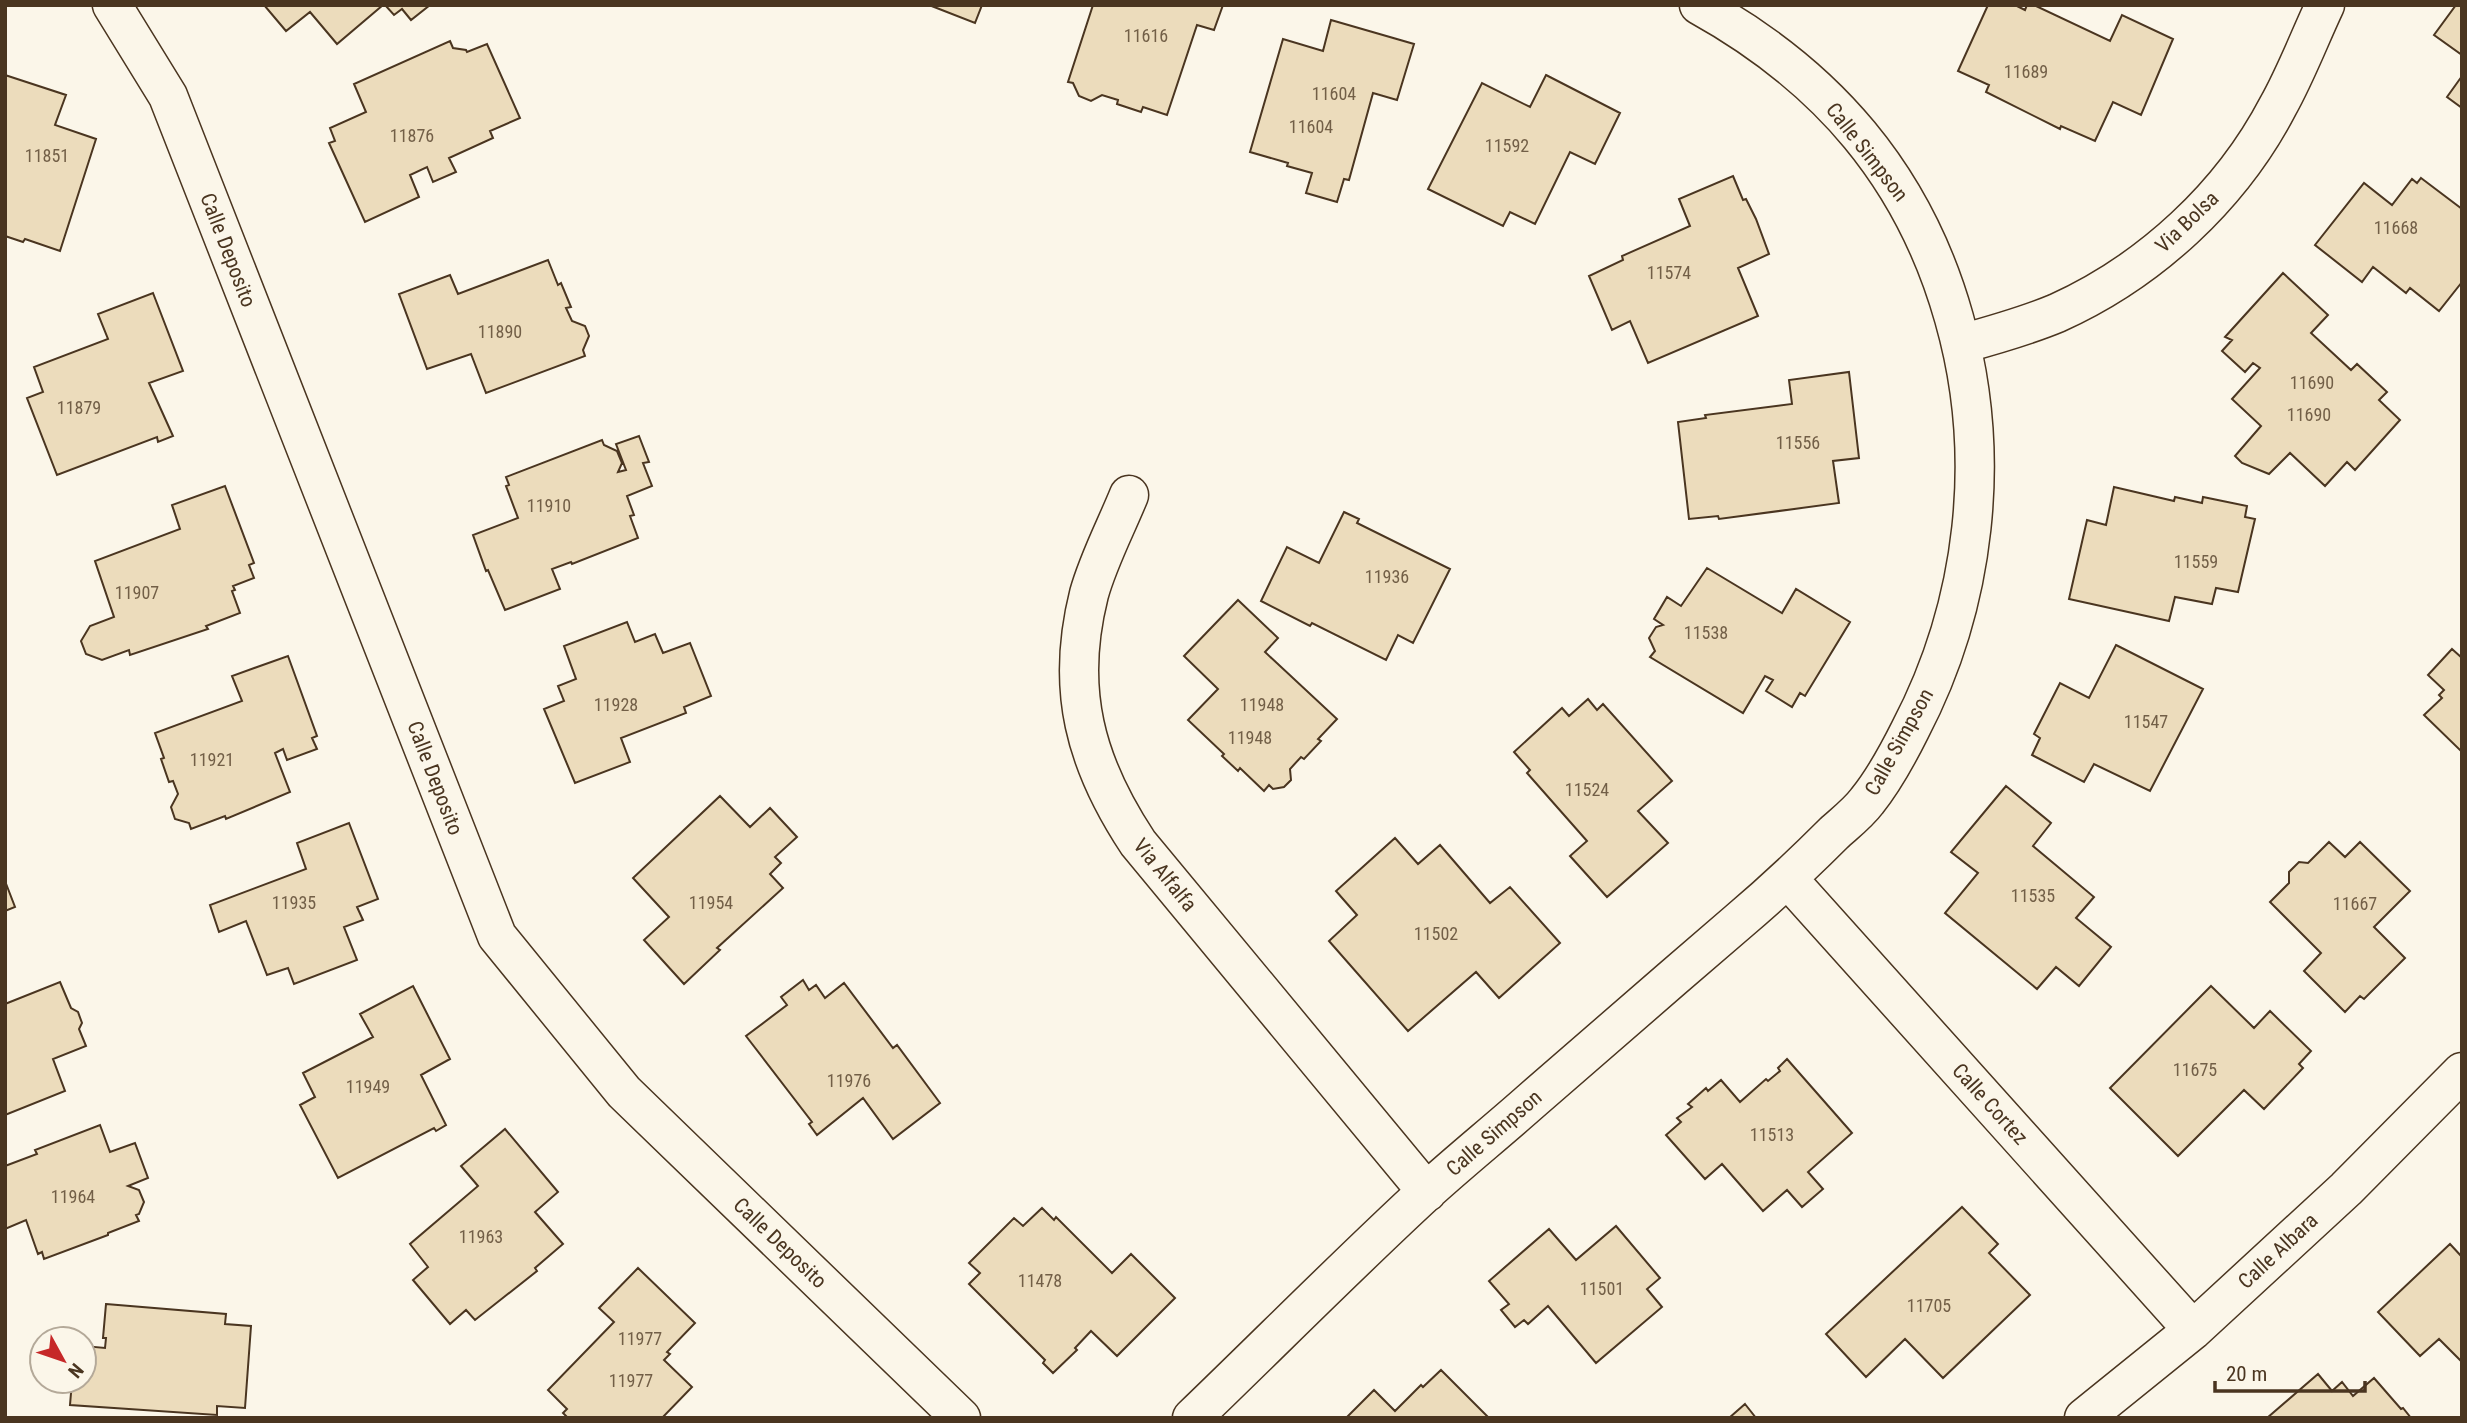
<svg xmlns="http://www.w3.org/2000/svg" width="2467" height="1423" viewBox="0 0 2467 1423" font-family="'Roboto Condensed',sans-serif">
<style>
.building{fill:#ecdcbc;stroke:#4a3520;stroke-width:2}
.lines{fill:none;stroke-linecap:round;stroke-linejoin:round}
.minor-casing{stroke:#4a3520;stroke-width:41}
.minor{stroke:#fbf6e9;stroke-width:38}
.labels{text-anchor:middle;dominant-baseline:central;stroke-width:5;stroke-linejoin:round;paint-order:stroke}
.number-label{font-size:18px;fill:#725f47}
.street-label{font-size:21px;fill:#4a3520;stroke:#fbf6e9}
</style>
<rect width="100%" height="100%" fill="#fbf6e9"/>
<path class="building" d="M264 5H383L337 44 310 12 286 31Z
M385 5H430L411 20 402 9 394 15Z
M929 5H982L975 23Z
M1093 5H1223L1214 30 1197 25 1167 115 1143 107 1141 112 1117 104 1118 100 1102 95 1091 101 1079 96 1073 83 1068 82Z
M1988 5H2015L2025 10 2027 5H2034L2110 41 2122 15 2173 39 2141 115 2113 102 2095 141 2061 126 2060 129 1986 92 1989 85 1958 71Z
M2456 5H2462V55L2434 35Z
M1331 20 1414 44 1397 100 1373 93 1349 180 1344 179 1337 202 1306 193 1312 173 1287 166 1288 163 1250 152 1283 39 1323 51Z
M450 41 453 48 466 50 467 52 487 44 520 118 490 131 493 138 449 158 456 172 433 182 427 167 410 175 419 197 365 222 329 143 335 141 330 128 366 112 354 84Z
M5 75 66 95 55 125 96 139 60 251 25 239 23 242 5 236Z
M1546 75 1620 113 1595 164 1570 152 1535 224 1510 212 1503 226 1428 189 1482 83 1530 107Z
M2462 76V108L2447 97Z
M1733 176 1743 200 1746 199 1756 219 1769 254 1738 268 1758 316 1648 363 1630 321 1612 330 1589 276 1623 260 1622 256 1690 226 1679 199Z
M2421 178 2462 209V282L2439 311 2410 288 2406 293 2373 267 2362 282 2315 245 2364 183 2392 205 2412 179 2417 183Z
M548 260 558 285 561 283 571 307 566 308 572 321 585 326 589 336 583 350 585 356 486 393 471 354 427 369 399 294 450 275 458 294Z
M2283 273 2328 315 2311 333 2351 370 2357 364 2387 392 2379 400 2400 420 2355 470 2347 462 2325 486 2290 453 2269 474 2242 463 2235 456 2261 426 2232 399 2260 368 2253 363 2245 372 2222 351 2232 340 2225 337Z
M153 293 183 371 149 383 173 436 158 442 157 437 57 475 27 398 43 392 34 367 108 339 98 314Z
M1849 372 1859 458 1833 461 1839 503 1719 519 1718 516 1689 519 1678 422 1706 418 1705 415 1792 404 1789 380Z
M639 436 649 462 643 463 652 486 627 496 634 515 630 516 638 538 572 564 571 562 552 569 560 589 505 610 488 570 486 571 473 535 518 518 506 486 509 485 506 477 602 440 604 445 617 451 622 463 618 472 626 470 616 444Z
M225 486 254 563 249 565 254 578 233 586 235 590 232 591 240 613 206 626 208 629 130 655 129 650 102 660 86 654 81 641 90 626 114 617 95 561 180 529 172 505Z
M2114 487 2174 501 2175 497 2202 503 2203 497 2247 506 2245 517 2255 519 2238 592 2216 588 2212 604 2175 597 2169 621 2069 599 2087 520 2106 525Z
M1344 512 1359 519 1357 523 1450 569 1413 643 1398 635 1386 660 1312 623 1310 626 1261 601 1287 547 1319 563Z
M1707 568 1782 613 1796 589 1850 622 1805 696 1800 693 1792 707 1766 691 1773 680 1765 676 1743 713 1650 657 1655 651 1649 638 1656 627 1663 625 1654 619 1667 597 1681 606Z
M1238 600 1278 638 1265 652 1337 719 1318 739 1321 741 1304 759 1301 757 1290 769 1291 780 1284 787 1273 789 1269 785 1264 791 1240 768 1238 771 1222 756 1224 754 1188 720 1218 689 1184 656Z
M627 622 635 642 655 634 663 653 690 643 711 696 684 707 686 713 621 738 630 762 575 783 544 709 564 701 558 686 576 679 564 646Z
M2116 645 2203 689 2150 791 2094 764 2084 782 2032 755 2040 738 2034 734 2060 683 2089 698Z
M2452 649 2462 658V752L2424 715 2442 698 2439 695 2444 690 2428 675Z
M288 656 317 736 312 738 317 749 287 760 283 749 275 753 290 792 226 819 225 816 191 829 189 823 175 819 171 807 178 794 173 781 169 782 161 759 164 758 155 733 242 701 232 676Z
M1588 699 1597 710 1603 704 1672 781 1638 811 1668 843 1607 897 1570 856 1587 841 1527 773 1530 770 1514 752 1562 708 1569 716Z
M2006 786 2051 823 2033 846 2094 897 2076 918 2111 947 2079 986 2056 967 2037 989 1945 913 1978 873 1951 852Z
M720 796 750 827 770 808 797 837 775 857 781 863 770 874 783 888 717 948 720 950 684 984 644 940 669 917 633 878Z
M349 823 378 899 357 907 363 920 344 927 357 960 294 984 288 968 267 975 246 921 219 932 210 905 306 869 297 843Z
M1395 838 1418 864 1440 845 1490 903 1510 887 1560 943 1499 998 1476 972 1408 1031 1329 941 1357 915 1336 891Z
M2329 842 2345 857 2360 842 2410 891 2374 927 2405 958 2364 999 2360 996 2345 1012 2304 971 2321 953 2270 902 2289 883V872L2299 862 2308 863Z
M5 881 15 907 5 911Z
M803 980 809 990 816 985 825 998 844 983 893 1048 897 1045 940 1103 893 1139 863 1098 817 1135 809 1124 812 1122 746 1036 787 1005 781 997Z
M60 982 71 1008 78 1012 82 1023 79 1029 86 1046 53 1059 65 1091 5 1115V1004Z
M413 986 450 1059 421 1075 446 1125 436 1131 434 1128 338 1178 300 1105 315 1097 303 1073 373 1037 360 1014Z
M2211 986 2254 1028 2270 1011 2311 1051 2299 1064 2303 1068 2264 1109 2244 1090 2178 1156 2110 1088Z
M1787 1059 1852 1133 1808 1172 1823 1189 1802 1207 1787 1190 1763 1211 1722 1164 1705 1179 1666 1135 1681 1122 1677 1118 1692 1107 1688 1104 1706 1088 1708 1091 1721 1080 1740 1102 1766 1079 1768 1081 1780 1071 1778 1068Z
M100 1125 110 1152 135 1143 148 1178 128 1186 139 1190 144 1202 139 1214 136 1215 139 1221 108 1233V1235L44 1259 42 1252 38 1254 26 1220 5 1229V1166L37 1154 35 1150Z
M505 1129 558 1192 535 1212 563 1244 535 1268 537 1271 475 1320 466 1310 450 1324 413 1280 428 1267 410 1244 478 1186 461 1166Z
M1962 1207 1998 1244 1989 1253 2030 1295 1943 1378 1905 1339 1866 1377 1826 1334Z
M1042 1208 1054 1220 1056 1217 1112 1273 1131 1254 1175 1298 1117 1356 1091 1331 1075 1348 1077 1350 1053 1373 1043 1363 1045 1360 969 1284 980 1273 969 1263 1014 1218 1023 1226Z
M1616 1226 1660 1278 1647 1289 1662 1307 1596 1363 1548 1306 1528 1324 1524 1320 1515 1327 1501 1310 1509 1304 1489 1281 1549 1229 1576 1260Z
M2450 1244 2462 1257V1362L2439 1339 2420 1356 2378 1312Z
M638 1268 695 1323 667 1352 670 1354 664 1360 692 1387 662 1418H568L563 1413 567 1409 548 1390 614 1322 599 1308Z
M106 1304 226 1314 225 1324 251 1326 245 1408 217 1406V1415L70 1405 72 1381H84V1346L105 1348 106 1338H103Z
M1441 1370 1489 1418H1346L1374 1390 1395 1411 1421 1385 1423 1387Z
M2318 1374 2332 1391 2342 1382 2353 1396 2374 1378 2401 1409 2403 1408 2411 1418H2267Z
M1745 1404 1756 1418H1729Z"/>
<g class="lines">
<defs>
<path id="minor" d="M112 5 168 96 497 936 624 1092 961 1418
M1961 344C1994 335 2026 326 2057 313 2150 271 2231 196 2278 106 2296 74 2309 39 2325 5
M1129 495C1116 527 1098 561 1089 594 1065 689 1085 763 1138 843L1427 1192
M1788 879 2193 1330
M1192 1418C1270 1343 1346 1266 1425 1193 1459 1162 1495 1133 1530 1102 1599 1042 1669 981 1739 921 1772 893 1803 864 1834 833 1845 823 1858 813 1867 801 1884 780 1898 754 1910 730 1976 604 1993 455 1954 318 1914 176 1827 76 1699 5
M2084 1418 2193 1330 2346 1189 2462 1072"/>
</defs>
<use href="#minor" class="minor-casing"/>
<use href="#minor" class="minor"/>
</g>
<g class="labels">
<g class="number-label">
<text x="1146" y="35">11616</text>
<text x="2026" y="71">11689</text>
<text x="1334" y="93">11604</text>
<text x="1311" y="126">11604</text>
<text x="412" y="135">11876</text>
<text x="1507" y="145">11592</text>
<text x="47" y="155">11851</text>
<text x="2396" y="227">11668</text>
<text x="1669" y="272">11574</text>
<text x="500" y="331">11890</text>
<text x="2312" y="382">11690</text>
<text x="79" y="407">11879</text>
<text x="2309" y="414">11690</text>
<text x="1798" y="442">11556</text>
<text x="549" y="505">11910</text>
<text x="2196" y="561">11559</text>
<text x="1387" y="576">11936</text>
<text x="137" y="592">11907</text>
<text x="1706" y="632">11538</text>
<text x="616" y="704">11928</text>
<text x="1262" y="704">11948</text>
<text x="2146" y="721">11547</text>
<text x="1250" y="737">11948</text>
<text x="212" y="759">11921</text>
<text x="1587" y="789">11524</text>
<text x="2033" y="895">11535</text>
<text x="294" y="902">11935</text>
<text x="711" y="902">11954</text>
<text x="2355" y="903">11667</text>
<text x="1436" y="933">11502</text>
<text x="2195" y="1069">11675</text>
<text x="849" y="1080">11976</text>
<text x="368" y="1086">11949</text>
<text x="1772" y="1134">11513</text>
<text x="73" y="1196">11964</text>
<text x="481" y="1236">11963</text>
<text x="1040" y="1280">11478</text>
<text x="1602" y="1288">11501</text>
<text x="1929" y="1305">11705</text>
<text x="640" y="1338">11977</text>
<text x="631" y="1380">11977</text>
</g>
<g class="street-label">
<text transform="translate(1867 152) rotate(52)">Calle Simpson</text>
<text transform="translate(2187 222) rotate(-44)">Via Bolsa</text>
<text transform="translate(228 250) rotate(69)">Calle Deposito</text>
<text transform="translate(1899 742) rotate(-61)">Calle Simpson</text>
<text transform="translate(435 778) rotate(69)">Calle Deposito</text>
<text transform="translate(1165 875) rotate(51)">Via Alfalfa</text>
<text transform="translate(1990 1104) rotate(48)">Calle Cortez</text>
<text transform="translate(1494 1133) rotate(-41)">Calle Simpson</text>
<text transform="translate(780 1243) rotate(44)">Calle Deposito</text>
<text transform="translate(2278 1251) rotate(-43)">Calle Albara</text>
</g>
</g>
<rect width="2467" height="1423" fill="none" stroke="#4a3520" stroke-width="14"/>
<g transform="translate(63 1360) rotate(130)"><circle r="33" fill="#fbf6e9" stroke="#b4a999" stroke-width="2"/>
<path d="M0-5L12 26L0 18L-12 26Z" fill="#c62828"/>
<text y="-10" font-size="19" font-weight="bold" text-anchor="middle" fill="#4a3520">N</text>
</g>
<path d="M2215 1381v10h150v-10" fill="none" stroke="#4a3520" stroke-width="3.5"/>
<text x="2226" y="1381" font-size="21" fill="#4a3520" stroke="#fbf6e9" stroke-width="5" paint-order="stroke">20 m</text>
</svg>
